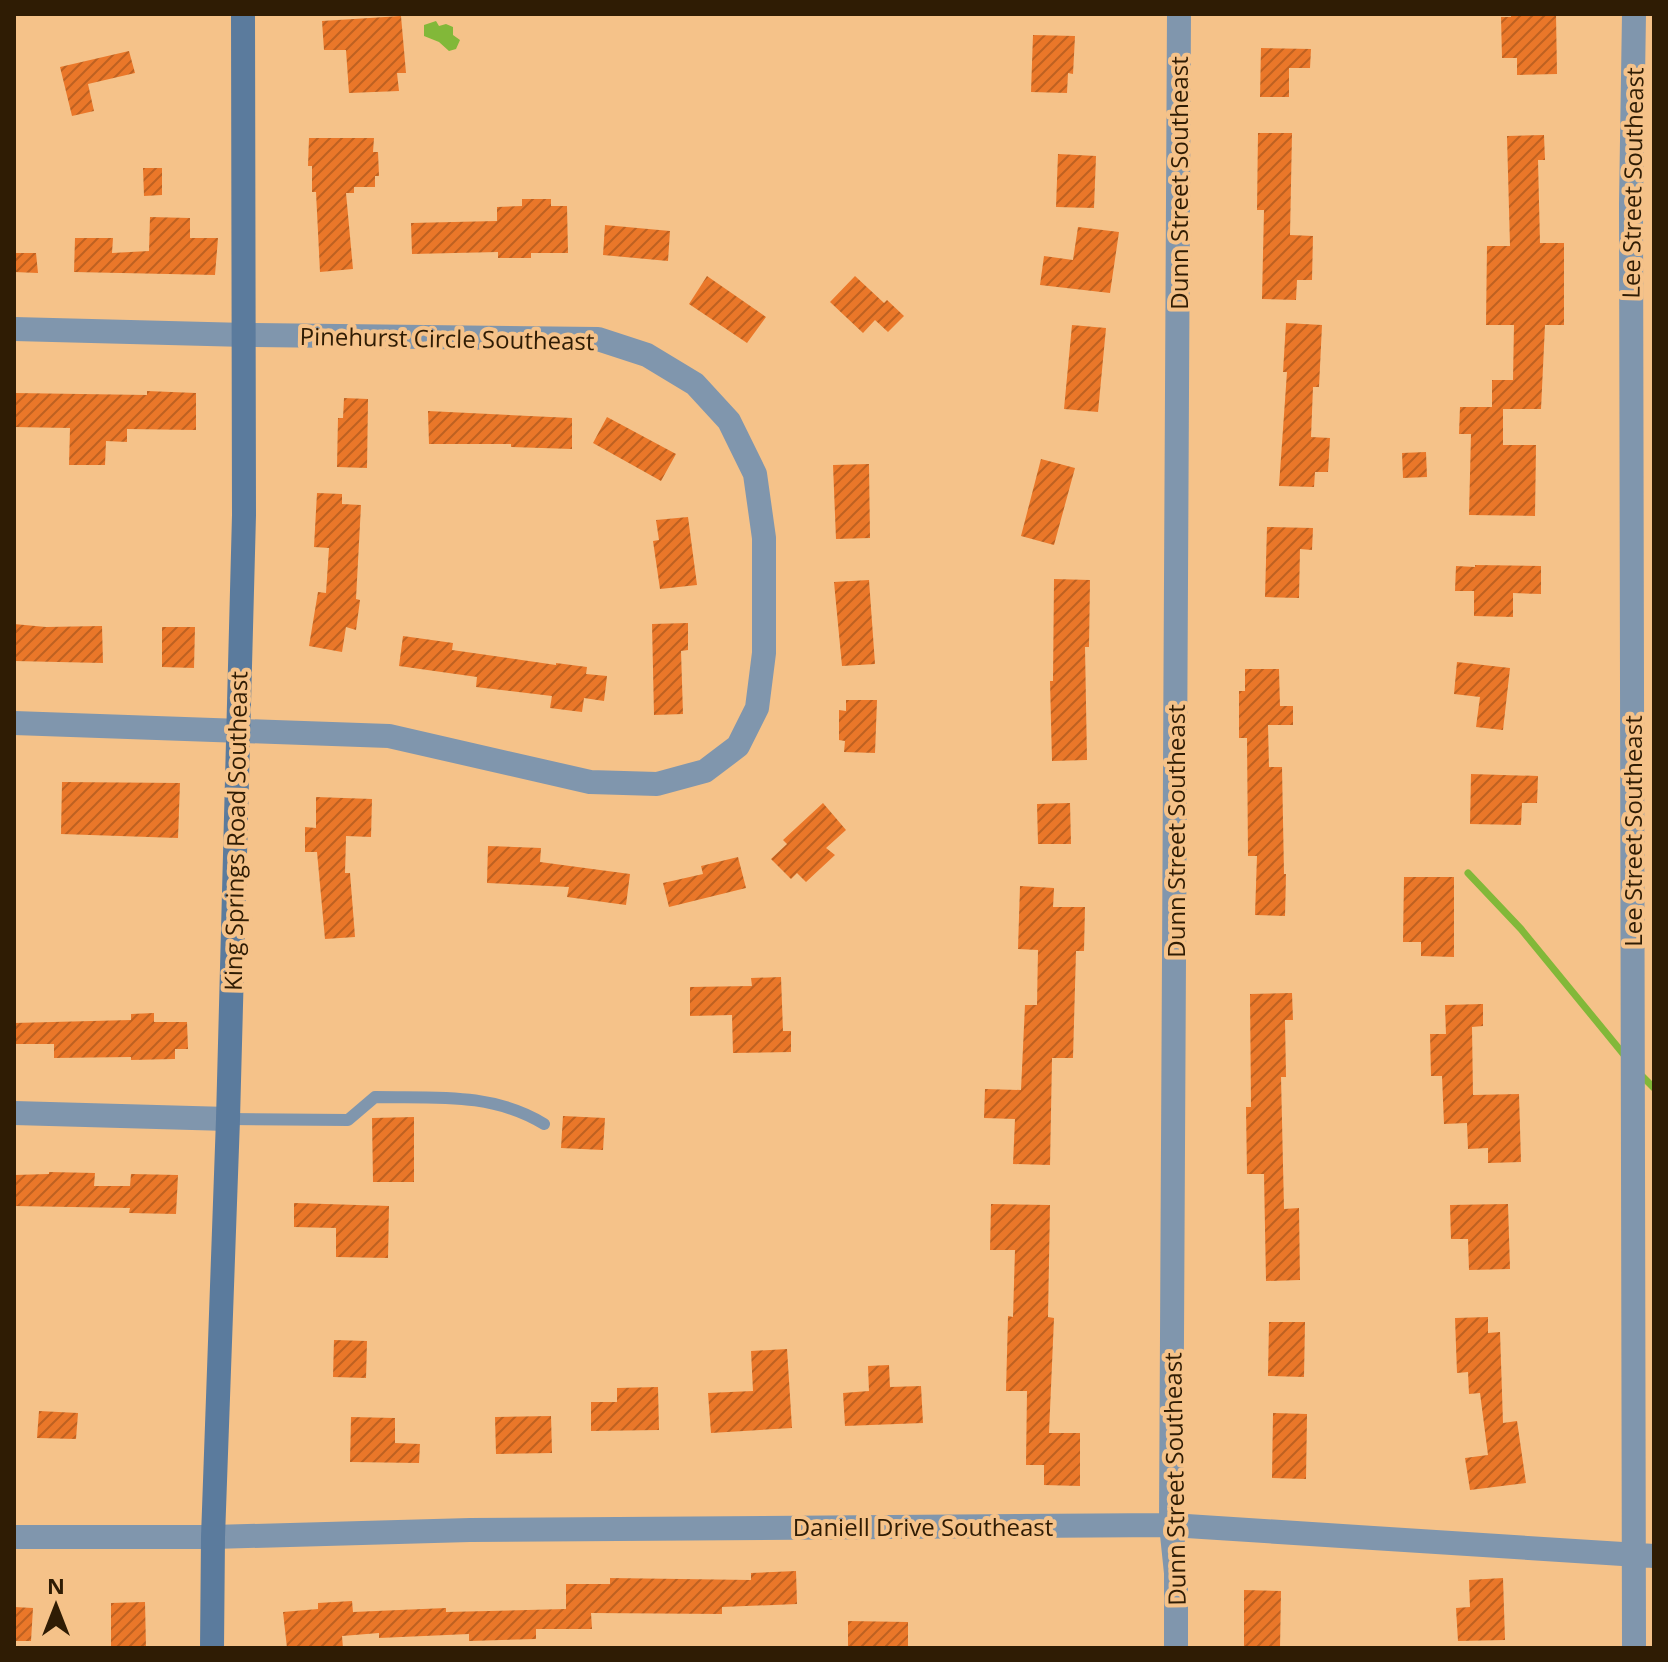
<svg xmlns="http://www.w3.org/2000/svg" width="1668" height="1662" viewBox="0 0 1668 1662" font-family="'Open Sans',sans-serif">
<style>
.water{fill:#82b839}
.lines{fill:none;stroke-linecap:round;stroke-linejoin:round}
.stream{stroke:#82b839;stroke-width:7}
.building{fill:url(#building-hatch)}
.lane{stroke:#8096ad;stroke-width:12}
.street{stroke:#8096ad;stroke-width:24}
.secondary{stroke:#5b7b9d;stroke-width:24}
.labels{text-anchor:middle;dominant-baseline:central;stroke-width:8;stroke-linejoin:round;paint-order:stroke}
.street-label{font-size:24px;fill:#2f1c04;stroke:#f5c289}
</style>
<defs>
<pattern id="building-hatch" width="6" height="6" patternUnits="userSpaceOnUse" patternTransform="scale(2)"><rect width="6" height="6" fill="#ea7729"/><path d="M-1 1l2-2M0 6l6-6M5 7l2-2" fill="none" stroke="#be6121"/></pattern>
</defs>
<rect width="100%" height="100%" fill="#f5c289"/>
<path class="water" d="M436 21 439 26 446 24 453 27V35L460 40 456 49 449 51 439 42 424 36V25Z"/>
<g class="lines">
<path class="stream" d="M1468 873 1521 929 1625 1056
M1638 1072 1654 1088"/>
</g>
<path class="building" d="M1511 14H1556L1557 74 1517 75V58H1502L1501 17H1511Z
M401 16 406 73H397L399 91 349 93 346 50H324L322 21Z
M1033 35 1075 36 1073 74 1068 73 1067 93 1031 92Z
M1261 48 1311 49 1310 68H1289V97H1260Z
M129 51 135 73 88 84 94 111 72 116 60 67Z
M1258 133H1292L1290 235 1313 236 1312 280H1297L1296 300 1262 299 1264 210H1257Z
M1544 135 1545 160H1538L1540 243H1564V325H1545L1541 409H1503V445H1536L1535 516 1469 515 1471 434H1459L1460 407H1492V380H1513L1514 325H1486L1487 246H1510L1507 136Z
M309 138H374L373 152H378L379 176H375V187H354V193H346L353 269 320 272 316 192H312V166H308Z
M1058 154 1096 156 1094 208 1056 207Z
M143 168H162V195L144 196Z
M522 199H551V206H567L568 253H531V258H498V252L412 254 411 223 497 221V207L522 206Z
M150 217 190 218V238H218L215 275 74 272 75 238H113L112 253 149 251Z
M605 225 670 231 668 261 603 255Z
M1078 227 1119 232 1110 293 1040 285 1044 256 1073 260Z
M14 253H36L38 273 14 272Z
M707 276 766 317 747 343 689 304Z
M855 276 884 303 887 300 904 316 888 332 875 320 863 333 830 302Z
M1286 323 1322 325 1319 387H1313L1311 437 1330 438 1328 472H1315L1314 487 1279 486 1287 372H1283Z
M1072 325 1106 328 1098 412 1064 409Z
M147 391 196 393V430L127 429V442L106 441 105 465H69L70 428 14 427V393L147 395Z
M344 398 368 399 367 468 337 467 338 418H343Z
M428 411 572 418V449L511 447V444H429Z
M607 417 676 454 661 481 593 443Z
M1426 452 1427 477 1403 478 1402 453Z
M1041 459 1075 468 1054 545 1021 536Z
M869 464 870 538 836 539 833 465Z
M317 493 342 494V504L361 505 356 599 360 600 356 630 346 627 342 652 309 646 318 592 326 593 329 548 314 547Z
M688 517 697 585 660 589 653 541 659 540 656 520Z
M1267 527 1313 528 1312 550 1300 549 1299 598 1265 597Z
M1475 565 1541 566V594L1513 593V617L1474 616V591H1455L1456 566 1475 567Z
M1054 579 1090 580 1089 647H1085L1087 760 1052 761 1050 681H1053Z
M869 580 875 664 842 666 834 582Z
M688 623V650L681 651 683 714 654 715 652 624Z
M14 624 46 627 102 626 103 663 14 661Z
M162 627H195L194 668 162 667Z
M403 636 453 643 452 650 556 665V663L587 667 586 674 607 676 604 701 584 698 582 712 550 708 552 696 476 687 477 677 399 666Z
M1457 662 1510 668 1503 730 1476 727 1480 697 1454 694Z
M1245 669H1279L1280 706H1293V725H1268L1269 767H1282L1284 874H1286L1285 916 1255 915 1257 856H1248L1247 738H1239V691H1245Z
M846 700H877L875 753 844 752 845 741 839 740V710L846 711Z
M1471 774 1538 776 1537 803H1522L1521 825 1470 824Z
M62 782 180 783 178 838 61 834Z
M316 797 372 799 371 837 346 836 345 873H350L355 937 325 939 317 852H305V827L316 828Z
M823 803 846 830 826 848 835 855 806 882 797 873 791 879 771 859 787 844 783 840Z
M1070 803 1071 844H1038L1037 804Z
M488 846 541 848 540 862 630 874 626 905 567 897 569 887 487 883Z
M738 857 746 888 669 907 663 883 703 874 701 866Z
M1404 877H1454V957L1421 956V942H1403Z
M1020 886 1054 888 1053 907H1085L1084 951H1076L1073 1058H1052L1050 1165 1013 1164 1015 1119 984 1118 985 1089 1021 1090 1025 1005H1037L1038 950 1018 949Z
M781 977 783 1031H791V1052L733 1053 732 1015 690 1016V987L752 986 751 978Z
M1292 993 1293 1020H1285L1286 1077H1281L1284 1209 1299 1208 1300 1280 1266 1281 1264 1174H1247L1246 1107H1251L1250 994Z
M1483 1004V1026L1472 1027 1473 1095 1519 1094 1521 1162 1488 1163V1148L1468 1149 1467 1123 1444 1124 1442 1076H1431L1430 1034H1446L1445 1005Z
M154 1013V1022H187L188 1049H175V1059L131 1060V1057L54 1058V1044H14V1023L131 1020V1014Z
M563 1116 605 1118 603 1150 561 1148Z
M414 1117V1182H373L372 1118Z
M49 1172 95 1173 94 1186H130L131 1174 178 1175 176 1214 129 1213 130 1208 14 1206V1175L49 1174Z
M294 1203 389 1206 388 1258 336 1257V1228L294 1227Z
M991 1204 1050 1205 1048 1317 1054 1318 1049 1433H1080V1486L1044 1485V1465H1026L1027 1391H1006L1008 1316 1013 1317 1015 1250H990Z
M1508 1204 1510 1269 1469 1270 1468 1239H1451L1450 1205Z
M1488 1317V1333L1500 1332 1503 1423 1517 1421 1526 1483 1470 1490 1465 1458 1488 1455 1480 1393 1469 1394 1468 1372 1457 1373 1455 1318Z
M1269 1322H1305L1304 1377 1268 1376Z
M334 1340 367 1341 366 1378 333 1377Z
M787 1349 792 1428 711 1433 708 1393 753 1391 751 1351Z
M889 1365 890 1387 921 1386 923 1423 845 1426 843 1393 869 1391 868 1366Z
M658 1387 659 1430 591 1431V1402H617V1388Z
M39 1411 78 1413 76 1439 37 1438Z
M1273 1413 1307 1414 1306 1479 1272 1478Z
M551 1416 552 1453 496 1454 495 1417Z
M351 1417 395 1418V1443L420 1444 419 1463 350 1462Z
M796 1571 797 1604 722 1607V1614L591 1613 592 1629H536V1639L469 1641V1634L379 1638V1633L342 1636 343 1648H287L283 1612 318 1609V1603L352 1601 353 1612 446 1608V1612L566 1609V1584H610V1578L751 1580V1573Z
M1503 1578 1505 1640 1458 1641 1456 1608 1470 1607 1469 1580Z
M1244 1590 1281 1591 1280 1648H1244Z
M145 1602 146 1648H111V1603Z
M14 1607 33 1608 31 1641H14Z
M848 1621 908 1622V1648H848Z"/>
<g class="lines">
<path class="lane" d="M228 1119 348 1120 375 1097C434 1098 492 1092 544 1124"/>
<path class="street" d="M1634 14 1631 204 1634 1648
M14 329 246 335 598 339 647 355 695 384 729 421 755 474 764 538V653L757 708 738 746 705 771 657 784 590 782 389 736 14 723
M14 1113 228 1119
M14 1537H213L470 1530 1171 1525 1654 1556
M1176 1648V1573L1171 1525 1179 14"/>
<path class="secondary" d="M212 1648 213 1537 228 1119 244 515 243 14"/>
</g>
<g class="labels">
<g class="street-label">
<text transform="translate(1178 183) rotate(-90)">Dunn Street Southeast</text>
<text transform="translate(1632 183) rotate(-89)">Lee Street Southeast</text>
<text transform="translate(447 338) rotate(1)">Pinehurst Circle Southeast</text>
<text transform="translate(235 831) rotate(-89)">King Springs Road Southeast</text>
<text transform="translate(1175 831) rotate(-90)">Dunn Street Southeast</text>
<text transform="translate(1632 831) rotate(-90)">Lee Street Southeast</text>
<text transform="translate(1174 1479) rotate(-91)">Dunn Street Southeast</text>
<text x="923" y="1526">Daniell Drive Southeast</text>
</g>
</g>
<rect width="1668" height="1662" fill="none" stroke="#2f1c04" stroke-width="32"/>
<g transform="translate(56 1606)" stroke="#f5c289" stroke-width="6" paint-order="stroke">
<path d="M0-6L14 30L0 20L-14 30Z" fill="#2f1c04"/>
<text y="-12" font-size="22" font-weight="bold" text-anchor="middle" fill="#2f1c04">N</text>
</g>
</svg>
